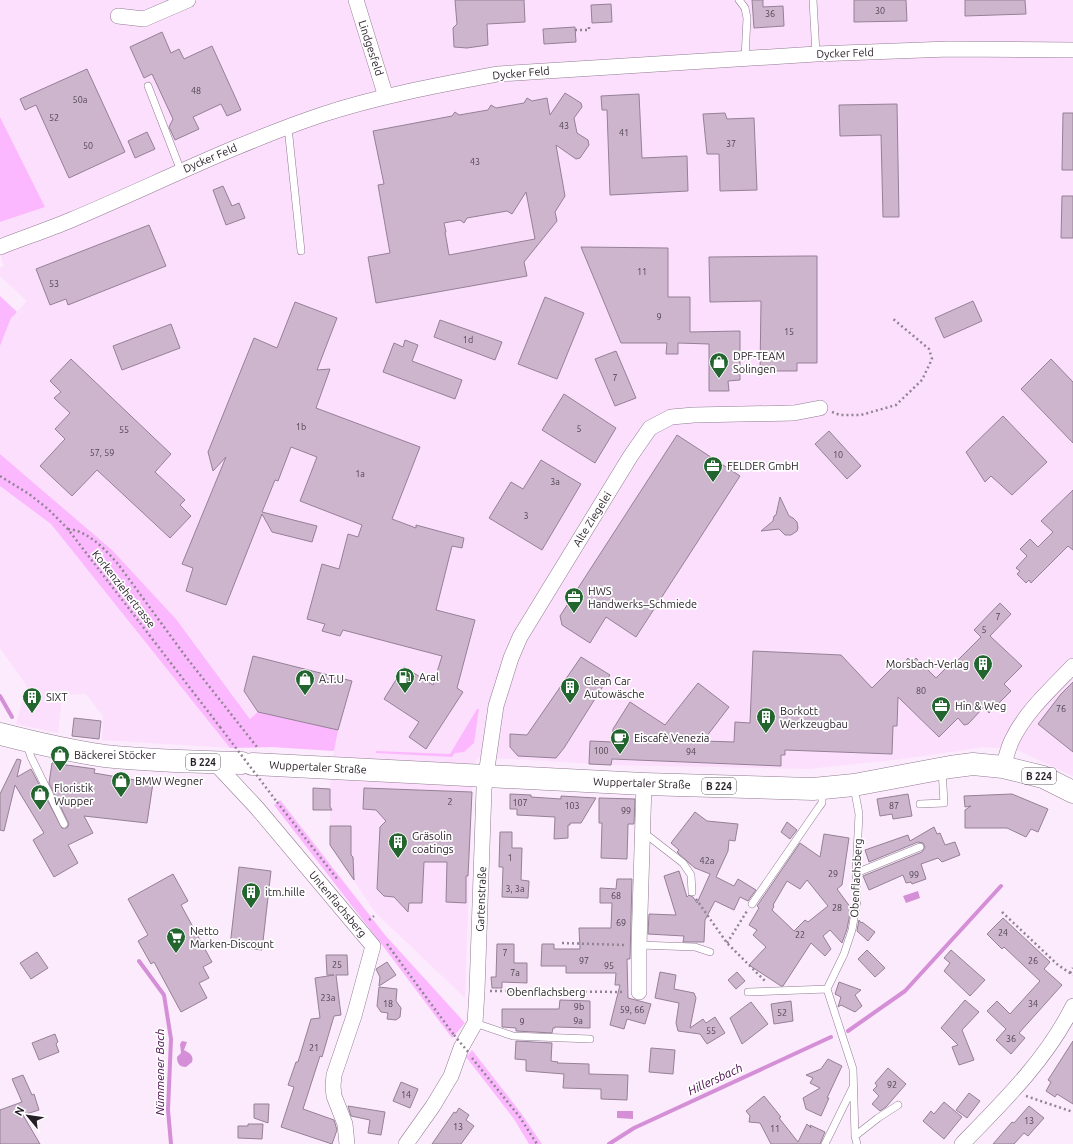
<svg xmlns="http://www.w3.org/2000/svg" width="1073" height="1144" viewBox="0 0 1073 1144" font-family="Ubuntu,sans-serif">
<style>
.built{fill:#fcdffd}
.green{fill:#fcb8ff}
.water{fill:#d48fd7}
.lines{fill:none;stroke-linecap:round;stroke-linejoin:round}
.stream{stroke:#d48fd7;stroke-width:4}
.building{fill:#cdb6cd;stroke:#958096;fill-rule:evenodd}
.lane-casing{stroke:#917c92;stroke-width:8}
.street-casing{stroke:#917c92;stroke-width:16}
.primary-casing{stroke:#917c92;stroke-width:23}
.path{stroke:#918492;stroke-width:2.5;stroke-dasharray:2 3;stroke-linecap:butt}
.lane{stroke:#fff;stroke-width:7}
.street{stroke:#fff;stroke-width:15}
.primary{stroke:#fff;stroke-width:22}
.path-bridge{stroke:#918492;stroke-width:2.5;stroke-dasharray:2 3;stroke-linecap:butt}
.labels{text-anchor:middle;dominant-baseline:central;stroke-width:3.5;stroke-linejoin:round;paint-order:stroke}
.number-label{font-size:9px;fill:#504450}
.shield{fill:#fefefe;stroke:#676167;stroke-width:1}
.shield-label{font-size:10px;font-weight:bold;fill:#261e26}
.street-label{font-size:11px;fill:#261e26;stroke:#fefefe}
.poi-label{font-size:11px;fill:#261e26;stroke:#fefefe;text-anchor:start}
.water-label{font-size:12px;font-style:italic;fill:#490a4d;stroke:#fefefe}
</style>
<rect width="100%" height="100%" fill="#fceafd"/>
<path class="built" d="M0 0H1073V776L1015 749 984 747 902 759 808 769 613 765 477 757 472 789 465 998 375 912 330 845V786L334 751 272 747 176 619 112 550 0 454V346L11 318 27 301 0 276V268L4 266 0 254V222L45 207 0 117Z
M0 486 51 524 230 748 102 740 103 716 86 694 62 695 58 733 16 724 27 686 0 648Z"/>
<path class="green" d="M0 117 45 207 0 222Z
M0 296 17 312 11 318 0 346Z
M0 454 112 550 176 619 250 719 258 712 338 730 334 751 272 747 230 748 51 524 0 486Z
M477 709H479L474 743 464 752 455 753 452 757 376 753V751L450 754Z
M280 800 385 935 465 1023 452 1038 383 946 274 805Z
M472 1050 521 1113 542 1144H529L514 1119 466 1057Z"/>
<path class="water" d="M918 891 920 898 906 903 903 896Z
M182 1041 187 1042 184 1050C190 1053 194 1056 192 1062L186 1067C180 1067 177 1064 177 1057L181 1053 180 1044Z
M617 1111H633V1119L617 1118Z"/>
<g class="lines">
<path class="stream" d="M0 696 12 717
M139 961 164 995 171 1039 168 1110 171 1144
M848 1031 905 991 1001 886
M609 1144 634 1128 831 1037"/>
</g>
<path class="building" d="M455 0H524L525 22 487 24 488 45 467 48 454 47 453 28 457 24Z
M752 0H763V7L783 6 784 26 754 28Z
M854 0H906L907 21 854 22Z
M965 0H1025L1026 14 965 16Z
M611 4 612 22 592 23 591 5Z
M575 27 576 42 544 44 543 29Z
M162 32 171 53 179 49 184 59 212 46 241 110 227 116 221 104 193 117 199 129 175 140 169 127 173 119 152 74 144 78 130 47Z
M87 69 125 152 69 178 36 105 25 110 20 99Z
M565 93 581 103 582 107 574 118 577 133 588 140 589 145 580 158 576 159 556 145 565 196 555 212 557 221 524 262 527 276 376 303 368 257 390 253 378 185 384 184 373 131 452 116 455 112 459 115 488 110 491 105 496 108 524 103 527 98 532 101 547 98 550 115ZM526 192 535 239 449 255 445 232H446L444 223 460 220 464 223 467 218 507 211 512 214Z
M639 94 642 158 687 156 688 191 610 195 607 110H602L601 96Z
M897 104 899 217H883L881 135 840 136 839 105Z
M725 113 727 119 754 118 757 190 720 191 719 154H707L703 114Z
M1063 113H1073V170H1062Z
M147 132 155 149 135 158 128 141Z
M223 186 232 206 239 203 245 218 226 225 213 190Z
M1062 196H1073V238H1061Z
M149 225 166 266 68 305 66 299 50 305 36 269Z
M581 247 668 248V297H690V332L740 331V380L728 381 729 391H709V344L678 343V354H666L667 343H621Z
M806 256H817V363H797V371H760L761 301 710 302 709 257Z
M545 297 584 313 557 379 518 364Z
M973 301 982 321 944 338 935 318Z
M295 302 337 318 317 370 330 369 316 408 420 447 392 519 416 528V525L464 538 462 548 452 546 436 610 475 620 457 688 463 692 426 749 409 737 419 722 384 699 404 667 433 685 442 656 343 630 340 636 322 631 325 624 307 619 322 564 339 569 348 534 358 537 362 525 300 501 317 457 291 447 278 481 275 480 262 512 317 526 312 542 272 532 262 514 226 605 186 591 193 568 182 564 226 457 213 471 208 452 254 338 277 348Z
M440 320 502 342 495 360 434 337Z
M171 324 180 348 122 370 113 346Z
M405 340 418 345 412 361 462 380 455 399 383 372 394 343 403 347Z
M616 351 636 398 615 406 595 359Z
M71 359 171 454 155 472 185 500 180 505 191 516 170 538 97 470 72 496 40 466 65 439 55 429 70 413 54 398 61 392 50 381Z
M1051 359 1073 382V443L1021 389Z
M564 394 616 428 595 463 542 430Z
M1003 416 1047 462 1012 495 991 476 985 482 966 452Z
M829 431 861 466 847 479 815 444Z
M677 435 740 476 636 637 606 617 590 643 562 625 560 616Z
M541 460 581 484 542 550 489 518 511 482 523 489Z
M1073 490V550L1068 546 1031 583 1029 580 1026 583 1017 574 1020 571 1016 568 1027 556 1020 549 1030 539 1038 547 1053 532 1041 521Z
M780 497 789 516 793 518 797 522 798 528 797 531 791 535H785L779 529 761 531 773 521 774 516 776 515Z
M1000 603 1011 614 990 636 1022 666 1004 684 1011 691 989 713 984 707 968 724 964 725 958 718 939 737 898 697 897 726H893L892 754 785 750V755H781V766L612 759 611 765 589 764 590 741 612 742 613 729 630 702 665 725 698 683 729 707 703 741 734 742 735 722 750 723 753 651 841 655 872 688 896 664 900 667 908 658 912 662 916 658 936 678 949 665 951 667 981 637 974 630Z
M253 656 352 681 338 730 258 712 244 691Z
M581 657 610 675 564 748 556 758 518 756 510 747V734L527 735Z
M1073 682V752L1038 724 1061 694Z
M74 718 101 721 99 739 72 736Z
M17 759 21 760 17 777 31 769 62 828H67L69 824 49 783 52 763 95 769 94 773 153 783 147 823 84 816 93 833 68 845 78 863 54 877 33 840 44 833 15 785 4 831 0 830V794Z
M313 788 330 789V807L332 810H313Z
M364 788 472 792 468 876H466V903L446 902 447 862H424L422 903H409L408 912 394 897 384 896 377 889 380 827 386 821 376 810 363 809Z
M510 794 531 795V797L561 799V796L596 798 581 823H570V825H568V838L554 839 555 817 517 815V809H510Z
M908 794 912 816 893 819 892 814 880 816 877 799Z
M1012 794 1048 809 1038 832 1031 829 1026 837 1007 828H965V810L971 806 965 807 964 796Z
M599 798 635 799 634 824H628L627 859 601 858 602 823H599Z
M695 812 707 821 738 824 735 841 729 840 728 851 716 877 734 886 738 879 756 890 748 901 740 897 734 910 715 901 705 920 704 942H683L684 936 648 934 649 914 676 915 664 876 679 871 687 897 689 895 693 897 697 903 710 874 695 868 689 863 677 852 679 850 671 843Z
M787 822 797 830 790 839 781 832Z
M330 826H351V855L353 857 354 880 330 845Z
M934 827 937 834 940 833 945 845 955 842 960 855 942 862 938 858 921 864 926 879 912 884 911 882 906 883 903 875 869 890 863 876 922 852 925 847 923 843 918 842 869 862 865 850 908 835 910 841Z
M500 832H512V848H522L521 880 529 881 528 898 502 897 503 867H499Z
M824 834 849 838 842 885 837 889 851 908 847 929 842 943 830 930 823 936 831 949 825 956 811 943 783 986H781L749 965 766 947 753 935 757 930 749 925 759 908 757 906 800 843 820 857ZM807 880 828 906 808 922 805 920 794 931 772 910 774 906 773 905 787 881 800 889Z
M239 867 271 871 262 950 230 946Z
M173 874 188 901 181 905 212 962 203 967 209 978 199 983 207 998 181 1012 154 962 151 964 138 941 148 935 128 899Z
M617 879H632L630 959H627L628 998 651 1004 645 1024 627 1019 624 1029 610 1025 620 985H615L616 973H566V966H541L542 944H554V949H580L579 928H611L612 903H600V888L616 889Z
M1003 918 1050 962 1044 969 1062 985 1019 1033 1025 1038 1011 1054 996 1040 1006 1029 987 1011 997 1001 1010 1014 1040 981 1004 947 1002 949 987 934Z
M859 920 861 923 862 922 875 932 868 941 857 931Z
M497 944H514V963H527V983L502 982V988H492L491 977H496Z
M867 950 885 968 875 977 858 959Z
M951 950 985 980 970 996 944 971 950 963 944 958Z
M37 952 48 968 31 979 20 963Z
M326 955H347L348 975H336L341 1015 334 1016 322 1057 320 1056 303 1109 334 1120 337 1130 332 1144 281 1127 294 1087 288 1085 296 1062H298L311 1019 320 1018 315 978 334 975H327Z
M387 962 396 975 379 986 380 977 376 969Z
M660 972 676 975 674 989 694 993 696 998 690 1028 703 1019 706 1023 715 1017 725 1033 707 1044 700 1034 678 1031 676 1023 679 1003 655 998Z
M737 972 745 981 736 989 728 980Z
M839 982 861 990 855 995 862 1006 855 1012 841 1005 838 1007 841 997 835 994Z
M379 987 397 989 396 1001 401 1008 400 1017 396 1020 387 1019 388 1013 381 1012 377 1006Z
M560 1000 590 1001V1028L555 1027V1028H553L552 1033 516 1031V1028L502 1027V1009H559Z
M965 1000 979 1012 962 1030 974 1060 959 1065 952 1047 958 1045 941 1028Z
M791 1001 793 1021 774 1024 771 1004Z
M751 1002 768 1024 742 1044 730 1018Z
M55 1034 58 1042 56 1044 59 1052 39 1060 32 1043Z
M516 1041 552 1043 551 1061 558 1062 557 1063 589 1064V1074L628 1075 627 1100 601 1099V1089L563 1088 564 1074 526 1071V1060L515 1059Z
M1073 1041V1104L1057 1094 1055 1097 1046 1091 1051 1082 1048 1080Z
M651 1048 675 1050 673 1074 649 1072Z
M828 1059 842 1066 827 1098H829L821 1116 806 1109 803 1098 820 1088 810 1083 813 1078 806 1075 821 1069Z
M888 1068 906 1084 886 1107 880 1111 872 1104 879 1096 873 1090 877 1086 875 1083Z
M23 1075 32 1095 34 1094 39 1110 23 1115 40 1144H0V1110L22 1102 12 1079Z
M401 1082 418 1089 410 1108 393 1101Z
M969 1093 980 1101 967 1118 956 1110Z
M764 1096 781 1117 779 1118 798 1142 807 1124 811 1128 810 1125 825 1132 820 1144H771L760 1123 749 1122 750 1116 746 1111Z
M944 1102 962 1117 944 1139 923 1121 931 1111 934 1114Z
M254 1104H269L268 1123 254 1118Z
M348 1106 385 1112 381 1135 368 1133 370 1120 351 1116Z
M1029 1106 1044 1118 1028 1136 1024 1133 1014 1144H993L1012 1122 1014 1123Z
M459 1108 469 1115 466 1120 474 1126 461 1144H432L454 1112 456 1113Z
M248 1124H263L262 1139 238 1138V1126H248Z"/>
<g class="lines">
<defs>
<path id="lane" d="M739 0 745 8 747 18 745 58
M813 0 816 54
M148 86 181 171
M288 127 301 251
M27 745 31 757 64 824
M854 787 859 814 856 873 857 901 852 930 844 954 827 989 853 1069 855 1136 857 1144
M920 804 944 803 942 770
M643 832 683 863 691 875 692 892
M856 873 920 847
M752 904 819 807 822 803V791
M639 945 695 947 710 952
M748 992 827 989
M475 1023 513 1036 590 1039
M855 1136 878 1118 898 1105
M825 1144 853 1087"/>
<path id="street" d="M356 0 386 97
M118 16 144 19 188 0
M0 247C23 238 47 230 71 220 154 185 235 144 321 115 379 96 439 85 498 74L816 54 949 49 1073 50
M214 762 257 808 373 946 354 1016 334 1075 333 1086 334 1096 345 1124 347 1144
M1003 767C1006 758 1008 748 1012 740 1026 711 1051 689 1073 666
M639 992V945L644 784
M406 1144 433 1106 451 1076 461 1048 475 1023 477 991 484 789 496 706 511 658 520 637 630 457 650 428 671 417 694 415 794 413 820 408
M962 1144C1003 1102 1047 1059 1073 1006"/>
<path id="primary" d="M0 734C35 743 69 751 105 756 150 761 196 762 242 763
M252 764 644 784 813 789 854 785 950 767 973 764 1003 767 1043 777 1073 792"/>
</defs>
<use href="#lane" class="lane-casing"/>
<use href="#street" class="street-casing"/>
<use href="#primary" class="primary-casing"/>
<path class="path" d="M575 30H589V26
M832 412 840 415H861L896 405 922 380 932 359 929 349 892 318
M0 476 29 494 48 509 67 528 220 727
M68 529C88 531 105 549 118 564L186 657 257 747
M277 802 338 880
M696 899 727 943 766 982
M1002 912 1058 965 1073 975
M369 920 374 916
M562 943 625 945
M727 943 747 911
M387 944 454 1035
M1070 973 1073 968
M490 991 625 992
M472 1058 519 1116 537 1144
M1026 1096 1073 1112"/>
<use href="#lane" class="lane"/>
<use href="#street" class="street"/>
<use href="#primary" class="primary"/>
<path class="path-bridge" d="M220 727 277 802
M454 1035 469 1053"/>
</g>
<defs>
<symbol id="shop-pin" viewBox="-11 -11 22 30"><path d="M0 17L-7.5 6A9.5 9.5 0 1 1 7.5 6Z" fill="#23652f" stroke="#fefefe"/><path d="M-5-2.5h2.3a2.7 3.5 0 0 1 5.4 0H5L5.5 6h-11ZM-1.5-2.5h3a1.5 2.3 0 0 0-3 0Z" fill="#fff"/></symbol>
<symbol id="office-pin" viewBox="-11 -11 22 30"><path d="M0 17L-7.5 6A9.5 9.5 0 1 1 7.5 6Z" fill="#23652f" stroke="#fefefe"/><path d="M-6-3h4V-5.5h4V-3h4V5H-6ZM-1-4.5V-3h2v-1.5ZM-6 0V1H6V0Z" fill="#fff"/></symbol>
<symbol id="building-pin" viewBox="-11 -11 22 30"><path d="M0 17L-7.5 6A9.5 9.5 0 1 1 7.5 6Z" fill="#23652f" stroke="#fefefe"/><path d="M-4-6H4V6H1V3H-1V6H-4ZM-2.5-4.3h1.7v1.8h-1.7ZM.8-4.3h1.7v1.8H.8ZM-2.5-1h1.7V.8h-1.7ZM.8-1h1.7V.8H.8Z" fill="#fff"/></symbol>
<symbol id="fuel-pin" viewBox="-11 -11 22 30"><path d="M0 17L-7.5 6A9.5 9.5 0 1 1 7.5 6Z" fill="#23652f" stroke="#fefefe"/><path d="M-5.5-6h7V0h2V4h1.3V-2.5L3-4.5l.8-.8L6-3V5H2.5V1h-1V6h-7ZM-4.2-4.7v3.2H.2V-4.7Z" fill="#fff"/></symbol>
<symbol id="cafe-pin" viewBox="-11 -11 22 30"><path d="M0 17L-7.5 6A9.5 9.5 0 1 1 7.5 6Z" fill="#23652f" stroke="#fefefe"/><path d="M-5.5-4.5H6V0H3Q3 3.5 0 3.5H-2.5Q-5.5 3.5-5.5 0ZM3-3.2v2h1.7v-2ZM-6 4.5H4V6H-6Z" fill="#fff"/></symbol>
<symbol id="supermarket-pin" viewBox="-11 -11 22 30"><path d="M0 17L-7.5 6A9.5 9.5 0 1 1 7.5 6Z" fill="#23652f" stroke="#fefefe"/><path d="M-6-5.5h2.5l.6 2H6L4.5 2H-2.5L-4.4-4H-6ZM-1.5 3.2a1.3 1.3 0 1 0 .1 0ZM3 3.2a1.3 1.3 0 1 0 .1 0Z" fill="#fff"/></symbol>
</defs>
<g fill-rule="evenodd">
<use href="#shop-pin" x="708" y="351" width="22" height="30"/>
<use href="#office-pin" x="702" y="455" width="22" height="30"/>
<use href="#office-pin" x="563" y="586" width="22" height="30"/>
<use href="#building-pin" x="972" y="653" width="22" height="30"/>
<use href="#fuel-pin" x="394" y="666" width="22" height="30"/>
<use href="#shop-pin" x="294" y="668" width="22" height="30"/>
<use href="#building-pin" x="559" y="676" width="22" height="30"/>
<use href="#building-pin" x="21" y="686" width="22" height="30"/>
<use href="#office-pin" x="930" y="695" width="22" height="30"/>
<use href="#building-pin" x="755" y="706" width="22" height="30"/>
<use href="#cafe-pin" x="609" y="727" width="22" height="30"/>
<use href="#shop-pin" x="49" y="744" width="22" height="30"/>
<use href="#shop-pin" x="110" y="770" width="22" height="30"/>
<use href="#shop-pin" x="29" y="783" width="22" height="30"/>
<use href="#building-pin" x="387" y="831" width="22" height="30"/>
<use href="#building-pin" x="240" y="881" width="22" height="30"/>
<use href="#supermarket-pin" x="165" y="926" width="22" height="30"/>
</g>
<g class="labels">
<g class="number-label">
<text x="880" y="11">30</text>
<text x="770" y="14">36</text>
<text x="196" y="91">48</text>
<text x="80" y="100">50a</text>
<text x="54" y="118">52</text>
<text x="564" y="126">43</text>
<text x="624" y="133">41</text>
<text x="731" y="144">37</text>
<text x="88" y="146">50</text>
<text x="475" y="162">43</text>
<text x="642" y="272">11</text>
<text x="54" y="284">53</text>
<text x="659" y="317">9</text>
<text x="789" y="332">15</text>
<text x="468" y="340">1d</text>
<text x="615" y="378">7</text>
<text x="301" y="427">1b</text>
<text x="579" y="429">5</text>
<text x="124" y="430">55</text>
<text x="102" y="453">57, 59</text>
<text x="838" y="455">10</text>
<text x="360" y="474">1a</text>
<text x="555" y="482">3a</text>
<text x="526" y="516">3</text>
<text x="998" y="617">7</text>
<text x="984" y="630">5</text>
<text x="921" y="691">80</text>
<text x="1061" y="709">76</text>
<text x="601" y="751">100</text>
<text x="691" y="752">94</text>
<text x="450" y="802">2</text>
<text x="520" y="803">107</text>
<text x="572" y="806">103</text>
<text x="894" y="806">87</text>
<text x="626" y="811">99</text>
<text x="510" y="858">1</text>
<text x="707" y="861">42a</text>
<text x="833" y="874">29</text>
<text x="914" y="875">99</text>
<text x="515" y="889">3, 3a</text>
<text x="616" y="896">68</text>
<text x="837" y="908">28</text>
<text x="621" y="923">69</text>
<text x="1003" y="933">24</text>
<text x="800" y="935">22</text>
<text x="505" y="953">7</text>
<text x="584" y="961">97</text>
<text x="1033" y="961">26</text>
<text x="337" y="965">25</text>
<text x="609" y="966">95</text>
<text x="515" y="973">7a</text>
<text x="328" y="998">23a</text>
<text x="388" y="1004">18</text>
<text x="1033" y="1004">34</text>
<text x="579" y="1007">9b</text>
<text x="632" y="1010">59, 66</text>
<text x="782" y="1013">52</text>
<text x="578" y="1021">9a</text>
<text x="522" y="1022">9</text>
<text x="711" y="1031">55</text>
<text x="1011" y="1039">36</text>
<text x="314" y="1048">21</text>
<text x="892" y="1085">92</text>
<text x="406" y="1095">14</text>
<text x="1029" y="1121">13</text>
<text x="458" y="1127">13</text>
<text x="775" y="1129">11</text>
</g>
<g class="shield">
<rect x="186" y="754" width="34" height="16" rx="3"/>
<rect x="1022" y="768" width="34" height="16" rx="3"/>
<rect x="702" y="778" width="34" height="16" rx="3"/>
</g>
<g class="shield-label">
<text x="203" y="762">B 224</text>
<text x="1039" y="776">B 224</text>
<text x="719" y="786">B 224</text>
</g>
<g class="street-label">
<text transform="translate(371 48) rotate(72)">Lindgesfeld</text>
<text transform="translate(845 53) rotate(-2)">Dycker Feld</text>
<text transform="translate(521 73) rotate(-5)">Dycker Feld</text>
<text transform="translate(210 158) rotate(-23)">Dycker Feld</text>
<text transform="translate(592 519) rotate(-58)">Alte Ziegelei</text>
<text transform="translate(124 589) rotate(52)">Korkenziehertrasse</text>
<text transform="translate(318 767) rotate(3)">Wuppertaler Straße</text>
<text transform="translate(642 783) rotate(2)">Wuppertaler Straße</text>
<text transform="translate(856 878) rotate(-87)">Obenflachsberg</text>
<text transform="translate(481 899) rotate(-88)">Gartenstraße</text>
<text transform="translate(338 904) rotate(50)">Untenflachsberg</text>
<text x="546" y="992">Obenflachsberg</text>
</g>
<g class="poi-label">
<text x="733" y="356">DPF-TEAM<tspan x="733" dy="13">Solingen</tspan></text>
<text x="727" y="466">FELDER GmbH</text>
<text x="588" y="591">HWS<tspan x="588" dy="13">Handwerks‒Schmiede</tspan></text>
<text x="969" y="664" text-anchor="end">Morsbach-Verlag</text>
<text x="419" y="677">Aral</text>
<text x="319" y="679">A.T.U</text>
<text x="584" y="681">Clean Car<tspan x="584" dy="13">Autowäsche</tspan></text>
<text x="46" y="697">SIXT</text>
<text x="955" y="706">Hin &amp; Weg</text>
<text x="780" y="711">Borkott<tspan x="780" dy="13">Werkzeugbau</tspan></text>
<text x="634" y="738">Eiscafè Venezia</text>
<text x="74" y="755">Bäckerei Stöcker</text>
<text x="135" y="781">BMW Wegner</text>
<text x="54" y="788">Floristik<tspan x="54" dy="13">Wupper</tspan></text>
<text x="412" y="836">Gräsolin<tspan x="412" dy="13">coatings</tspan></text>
<text x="265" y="892">itm.hille</text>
<text x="190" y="931">Netto<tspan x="190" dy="13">Marken-Discount</tspan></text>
</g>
<g class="water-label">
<text transform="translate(159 1072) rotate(-90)">Nümmener Bach</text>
<text transform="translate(715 1079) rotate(-25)">Hillersbach</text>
</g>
</g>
<g transform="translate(28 1116) rotate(299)" stroke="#fefefe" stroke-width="3" paint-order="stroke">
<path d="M0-3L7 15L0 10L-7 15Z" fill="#261e26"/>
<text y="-6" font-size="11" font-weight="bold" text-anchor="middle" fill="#261e26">N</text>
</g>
</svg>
